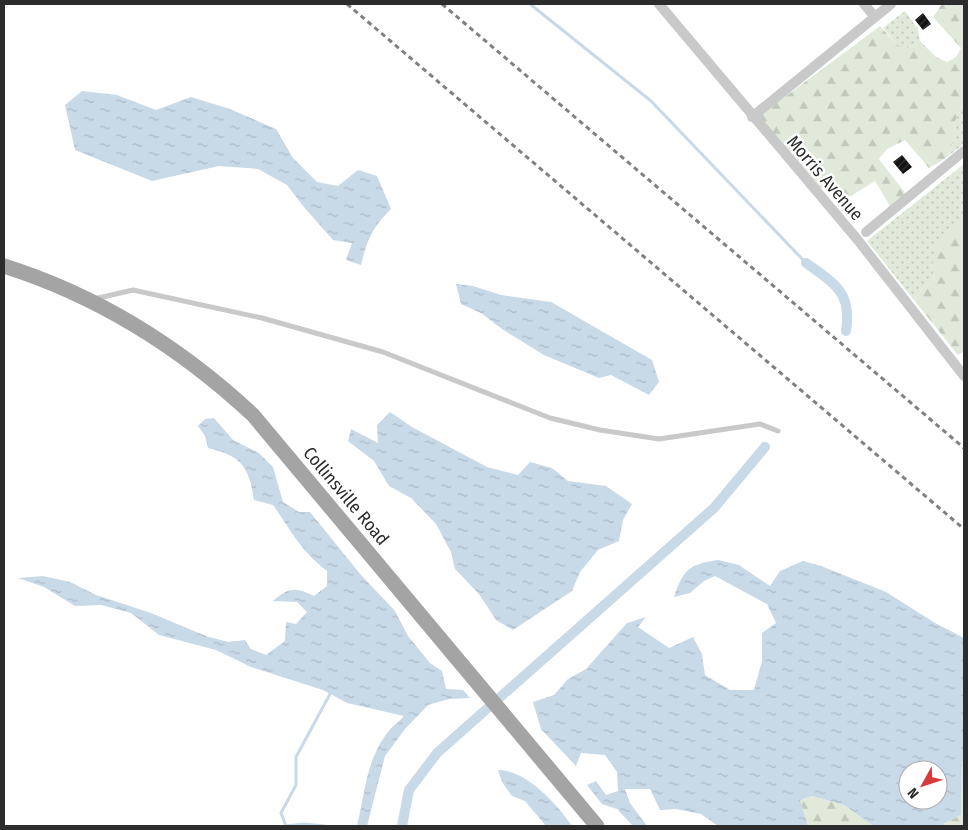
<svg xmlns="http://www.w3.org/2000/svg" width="968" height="830" viewBox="0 0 968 830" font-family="'Fira Sans Condensed',sans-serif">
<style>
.grass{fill:url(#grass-dots)}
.forest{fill:url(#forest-firs)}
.water{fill:url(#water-ripples);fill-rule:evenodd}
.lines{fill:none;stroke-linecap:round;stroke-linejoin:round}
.stream{stroke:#c8d9e8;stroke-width:3}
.canal{stroke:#c8d9e8;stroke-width:10}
.building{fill:url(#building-hatch)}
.service{stroke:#c9c9c9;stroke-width:5}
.minor{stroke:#c9c9c9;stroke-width:10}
.primary{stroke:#a4a4a4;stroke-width:15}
.rail{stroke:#818181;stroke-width:3;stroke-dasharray:5 4;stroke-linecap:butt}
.labels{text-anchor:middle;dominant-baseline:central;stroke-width:5;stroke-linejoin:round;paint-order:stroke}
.street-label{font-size:18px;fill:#2c2c2c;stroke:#fff}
</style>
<defs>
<pattern id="grass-dots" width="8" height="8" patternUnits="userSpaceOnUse" patternTransform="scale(1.25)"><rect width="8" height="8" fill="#e1e9db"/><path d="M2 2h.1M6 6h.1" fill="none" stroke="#c1c8bc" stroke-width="1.8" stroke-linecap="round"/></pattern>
<pattern id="forest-firs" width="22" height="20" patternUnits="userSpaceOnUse" patternTransform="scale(1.25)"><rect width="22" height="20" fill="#e1e9db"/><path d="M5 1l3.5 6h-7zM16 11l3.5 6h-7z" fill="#c1c8bc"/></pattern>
<pattern id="water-ripples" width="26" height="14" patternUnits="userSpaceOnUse" patternTransform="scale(1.25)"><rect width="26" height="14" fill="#c8d9e8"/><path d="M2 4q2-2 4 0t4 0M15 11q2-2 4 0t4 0" fill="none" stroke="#acbac7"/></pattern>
<pattern id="building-hatch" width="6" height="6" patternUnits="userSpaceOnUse" patternTransform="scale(1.25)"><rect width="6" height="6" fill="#131313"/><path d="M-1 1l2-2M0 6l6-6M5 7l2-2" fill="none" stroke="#363636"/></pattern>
</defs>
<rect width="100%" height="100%" fill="#fff"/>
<path class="grass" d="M905 11 918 29 920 41 908 48 897 45 883 28Z
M964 100V144L943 160 950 152 955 134 954 124Z
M964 164V220C940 239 929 247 934 280L922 289 914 300 867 241Z"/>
<path class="forest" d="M942 4H964V100L954 124 955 134 950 152 943 160 929 168 905 140 887 149 879 159 906 194 890 206 875 181 851 196 831 192 811 184 754 120 880 26 897 45 908 48 920 41 936 57 947 62 956 57 961 48 933 17Z
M964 220V351L958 355 914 300 922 289 934 280C929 246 939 239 964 220Z
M964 761V826H946L943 824 961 815 962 762Z
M812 796 844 805 873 826H808L800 800Z"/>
<path class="water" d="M82 91 117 95 156 110 191 97 230 109 276 129 293 158 317 182 338 186 358 170 377 176 391 209C372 228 367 240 361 265L346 260 352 243 333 240 303 206 287 185 258 169 219 166 152 181 75 150 65 105Z
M456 284 473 286 501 295 551 302 652 360 659 382 649 395 611 375 599 378 544 355 502 329 481 313 461 304Z
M390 412 412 427 487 467 518 475 530 462 552 468 568 481 606 486 632 504 623 520 619 541 598 550 580 572 572 591 513 630 496 620 479 594 455 569 451 552 436 524 411 498 389 486 374 461 348 441 351 429 378 443 377 425Z
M214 418 233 440 259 453 273 467 283 502 299 512H310L361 575 395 611 408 636 430 663 442 671 446 689 463 690 470 698 449 699 428 705 405 729 385 756 367 826H357C365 793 366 760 388 732 392 726 400 721 404 716L347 703 323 690 251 667 216 650 159 635 131 613 101 605 75 606 44 587 18 578 43 576 70 582 96 595 151 613 206 636 228 642 245 640 251 649 266 655 285 641 286 622 296 624 307 612 297 602 273 601C289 587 295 587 314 596L327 586V571C298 548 293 533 273 505L254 500C249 466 241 456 208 448L205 436 198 426 205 419Z
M718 560 739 565 770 586 780 571 803 561 821 566 886 592 935 623 964 638V761L962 762 961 815 943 824 946 826H873L844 805 812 796 800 800 808 826H718L701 814 676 809 660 810 650 789H625L630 803 647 826H633L617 809 602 804 587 785 596 781 606 795 618 791 617 772 605 755 581 753 576 766 541 729 533 702 554 695 568 679 586 669 627 623 646 617 638 627 669 648 693 637 702 654 705 675 730 690H754L762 661V633L776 623 767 604 715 576 704 581 690 593 674 597C683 570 689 564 718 560ZM908 770H938V800H908Z
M498 770C526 770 557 804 572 826H546L525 801 512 796 502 782Z"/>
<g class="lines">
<path class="stream" d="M530 4 651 101 806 263
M286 826 281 813 296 785V757L330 694
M286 826 304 824 325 826"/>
<path class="canal" d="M806 263C835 284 852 292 846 331
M402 826 409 790 437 753 714 508 765 447"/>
</g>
<path class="building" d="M923 13 931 24 923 30 915 20Z
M902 155 912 167 903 174 893 162Z"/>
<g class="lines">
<path class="service" d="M94 299 133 290 262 318 383 352 550 418 600 430 659 439 760 424 778 431"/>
<path class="minor" d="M659 4 857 239 964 376
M864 4 875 17
M752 117 891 4
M866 232 964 151"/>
<path class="primary" d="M4 266C99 296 180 347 253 415L597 826"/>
<path class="rail" d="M347 4 964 529
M442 4 964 448"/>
</g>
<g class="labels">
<g class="street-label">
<text transform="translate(825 178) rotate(49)">Morris Avenue</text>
<text transform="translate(346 496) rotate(50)">Collinsville Road</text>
</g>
</g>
<rect width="968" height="830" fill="none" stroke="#2c2c2c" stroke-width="10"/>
<g transform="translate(923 785) rotate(230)"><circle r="24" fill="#ffffff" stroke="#ababab"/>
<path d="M0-4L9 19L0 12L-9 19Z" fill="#d73a3b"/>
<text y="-8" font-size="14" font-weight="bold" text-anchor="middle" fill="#2c2c2c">N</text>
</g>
</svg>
